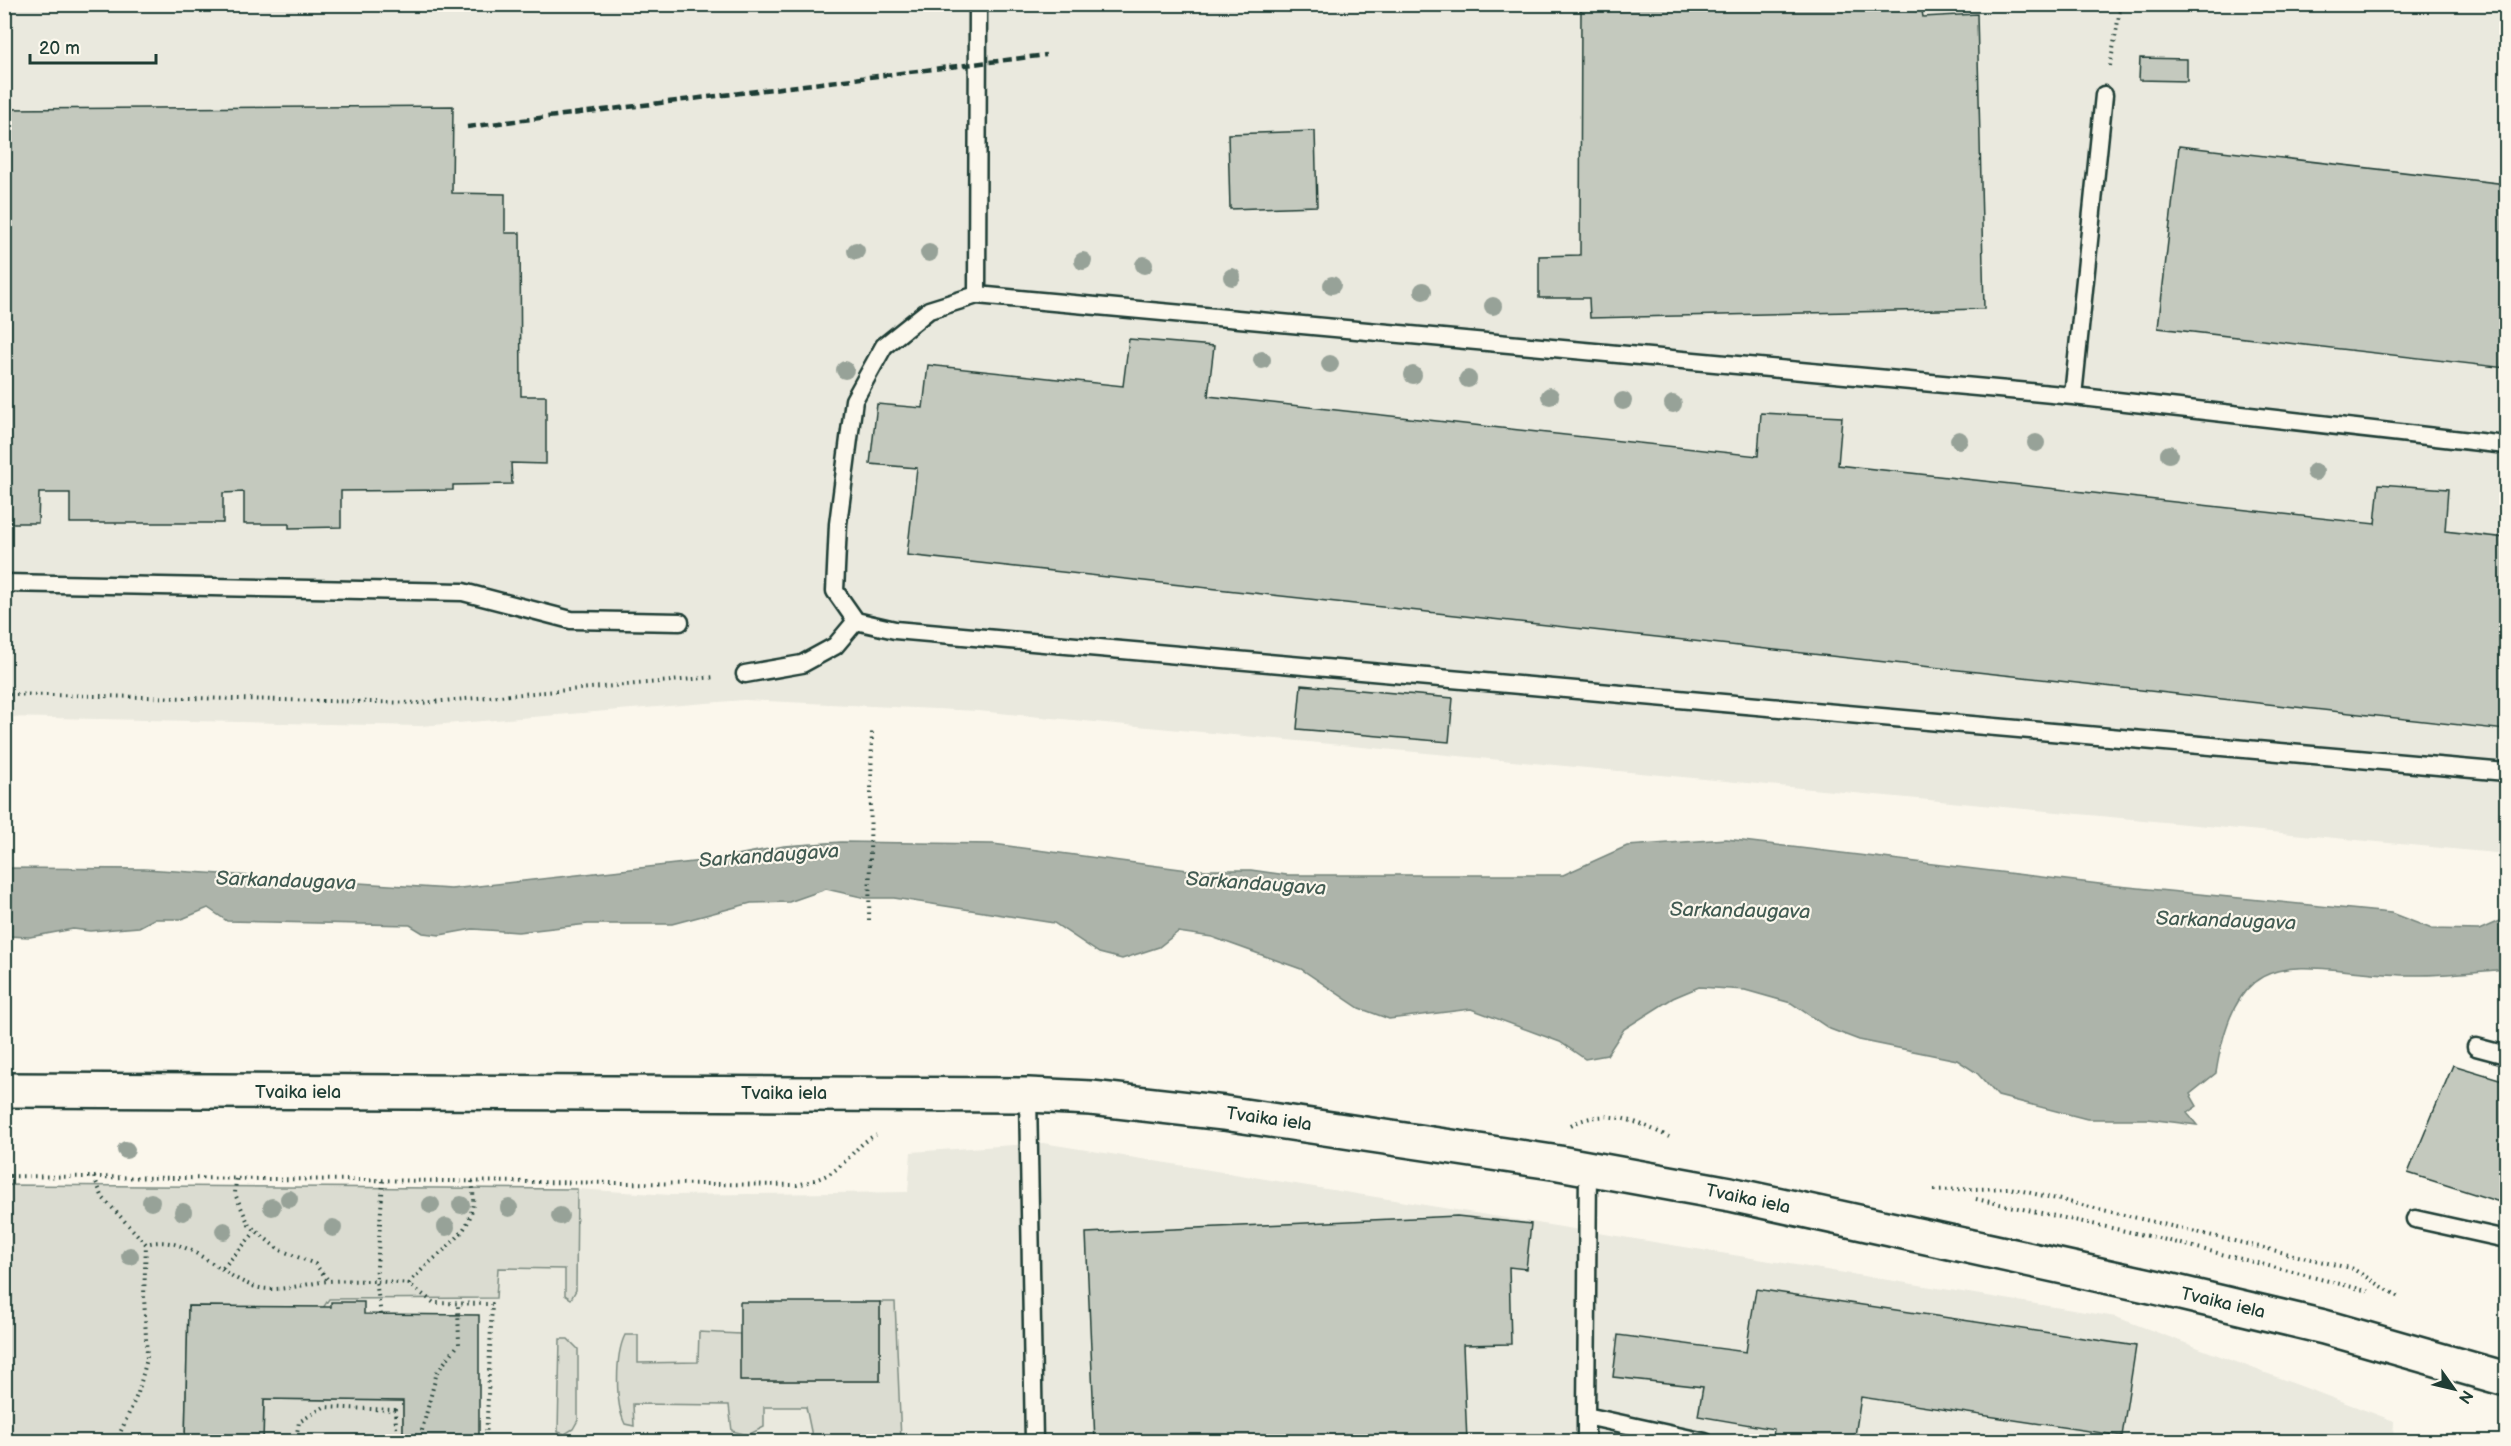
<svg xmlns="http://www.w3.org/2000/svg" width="2511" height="1446" viewBox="0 0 2511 1446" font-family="'Balsamiq Sans',sans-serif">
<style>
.built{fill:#eae9de}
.green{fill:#dbdcd1;stroke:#7d8c82;stroke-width:1.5}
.water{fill:#adb4aa;stroke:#74847b;stroke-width:1.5}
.building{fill:#c4c9be;stroke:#1f3d34;stroke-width:1.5}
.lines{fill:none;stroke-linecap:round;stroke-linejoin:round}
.service-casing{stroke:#1f3d34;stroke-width:21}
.primary-casing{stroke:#1f3d34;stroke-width:38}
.path{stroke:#1f3d34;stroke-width:4;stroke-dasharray:1.5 4.5;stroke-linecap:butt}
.service{stroke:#fbf7ec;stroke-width:16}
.primary{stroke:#fbf7ec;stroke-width:33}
.rail{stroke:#1f3d34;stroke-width:4.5;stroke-dasharray:9 4.5;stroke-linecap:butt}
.tree{fill:#97a298}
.labels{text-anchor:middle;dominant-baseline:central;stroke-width:4.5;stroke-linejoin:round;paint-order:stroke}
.street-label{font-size:18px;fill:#1f3d34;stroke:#fbf7ec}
.water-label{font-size:20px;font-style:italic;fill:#425b52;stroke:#fbf7ec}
</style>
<rect width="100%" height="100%" fill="#fbf7ec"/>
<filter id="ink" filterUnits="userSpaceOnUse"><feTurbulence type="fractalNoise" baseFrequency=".0167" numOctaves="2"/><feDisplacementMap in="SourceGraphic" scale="12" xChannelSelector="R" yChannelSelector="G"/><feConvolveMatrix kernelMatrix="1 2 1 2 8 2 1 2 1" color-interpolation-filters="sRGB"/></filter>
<g filter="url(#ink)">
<path class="built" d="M4 5H2506V854L978 711 744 700 420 726 5 717Z
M1043 1143 2116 1317 2394 1421 2393 1442H5V1185L577 1189 671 1195 908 1192 911 1152Z"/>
<path class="green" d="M5 1185 577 1189 576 1290 571 1299 565 1295V1269L498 1268 496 1298 329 1299 323 1308 188 1306 185 1441 5 1442Z
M880 1302H895L901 1441H813L806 1407H764V1427L748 1435 732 1431 729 1405 633 1404 634 1426 625 1424C615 1404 615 1355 625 1335H638V1363L698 1362 699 1332 740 1334 741 1381H880Z
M560 1339H568L578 1349V1420L573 1429 565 1434 558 1432Z
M264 1399 403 1401V1441L263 1442Z"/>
<path class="water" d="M1726 839 2108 885 2391 913 2432 929 2479 930 2506 918V969C2473 972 2439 976 2406 975 2300 972 2238 933 2216 1073L2190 1094 2197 1106 2187 1113 2197 1125 2148 1119H2087L1998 1096 1977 1073 1957 1060 1859 1040 1830 1029 1791 1003 1745 990 1699 987 1673 998 1624 1029 1607 1055 1585 1059 1560 1042 1471 1009 1389 1019 1359 1008 1301 969 1212 937 1178 932 1159 947 1122 959 1099 953 1054 923 894 898H866L826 889 789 902 751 903 672 924H588L518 932 473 929 440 935 423 933 410 925 227 921 208 908 182 919H154L139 927 90 931 73 929 30 937 5 936V868L145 869 451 889 711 860 784 846 841 842 993 844 1188 870H1251L1287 875H1563L1627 846Z"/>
<path class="building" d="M1921 5 1923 17 1977 14 1984 309 1590 318 1589 298H1539V256L1580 255 1581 7Z
M2140 58 2187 59V81L2139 80Z
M453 106 452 193 505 194V233H520L521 396H546V464L511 463 512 484 453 485V490L341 491V527L289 528V524H244V492L223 493V523H70V493H39L38 523H4V109Z
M1315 131 1317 206 1230 209 1228 134Z
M2179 146 2506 184V368L2158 328Z
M1129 339 1214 346 1208 396 1758 456 1761 413 1842 417 1838 465 2375 524 2379 484 2448 489 2445 531 2506 538V730L907 555 917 468 870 464 877 404 923 408 928 365 1123 386Z
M1301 685 1453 698 1449 742 1297 729Z
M2453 1065 2506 1081V1204L2408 1173Z
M1457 1216 1531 1224 1526 1269 1509 1267 1511 1344 1463 1345 1467 1442H1095L1086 1233Z
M1756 1289 2136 1346 2122 1436 1861 1397 1854 1442H1772L1774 1429 1698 1416 1703 1387 1613 1377 1618 1335 1746 1352Z
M331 1302H364V1314L479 1315V1442H403V1401L264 1399 263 1442H185L188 1306 331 1307Z
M740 1302H880V1381H740Z"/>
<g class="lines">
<defs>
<path id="service" d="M977 295 978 4
M2073 396 2104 95
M2506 445 2073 396 977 295 929 310 884 346 854 400 838 524 835 591 856 621 895 630 2506 772
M4 583 463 592 571 620 680 622
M745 674 802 664 835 646 856 621
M2476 1047 2506 1055
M1028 1095 1034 1442
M1588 1168 1586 1416 1705 1442
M2415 1219 2506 1239
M1586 1442V1416"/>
<path id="primary" d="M4 1090 1028 1095 1091 1098 1224 1113 1559 1163 1730 1194 2155 1287 2324 1327 2506 1379"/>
</defs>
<use href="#service" class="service-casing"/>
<use href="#primary" class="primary-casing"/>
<path class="path" d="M2110 66 2121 4
M4 694 420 703 716 677
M869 920 872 730
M1571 1125C1606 1107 1636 1121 1669 1137
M4 1176 797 1185C813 1181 828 1177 840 1166 853 1155 860 1142 876 1135
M94 1177 103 1198 146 1244C189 1232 222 1280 260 1288 283 1292 307 1283 329 1281 345 1280 360 1281 376 1281L381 1315
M236 1179 235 1194 249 1225 278 1249 315 1264 329 1281
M383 1181 376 1281 409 1284 434 1303 492 1304 486 1442
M1934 1190 2010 1188 2353 1269 2401 1298
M1976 1199 2158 1238 2368 1291
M223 1268 255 1232
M409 1284C440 1245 481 1238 472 1181
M116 1442 138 1393 147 1359 144 1296 146 1244
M301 1442 297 1433 299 1422 324 1407 395 1410 397 1442
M419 1442 437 1372 459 1344 458 1305"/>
<use href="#service" class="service"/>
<use href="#primary" class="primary"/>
<path class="rail" d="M467 127 1046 55"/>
</g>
<g class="tree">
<circle cx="856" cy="251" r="9"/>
<circle cx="929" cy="253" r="9"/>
<circle cx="1083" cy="261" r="9"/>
<circle cx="1144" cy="265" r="9"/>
<circle cx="1232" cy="277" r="9"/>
<circle cx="1332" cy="285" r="9"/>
<circle cx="1423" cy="291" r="9"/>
<circle cx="1493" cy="306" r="9"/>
<circle cx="1262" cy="360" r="9"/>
<circle cx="1330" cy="364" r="9"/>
<circle cx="845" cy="370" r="9"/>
<circle cx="1413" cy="375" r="9"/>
<circle cx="1468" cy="379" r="9"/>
<circle cx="1550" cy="396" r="9"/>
<circle cx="1623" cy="401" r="9"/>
<circle cx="1673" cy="404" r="9"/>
<circle cx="1959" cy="440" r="9"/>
<circle cx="2036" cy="443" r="9"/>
<circle cx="2169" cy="454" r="9"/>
<circle cx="2315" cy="472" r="9"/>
<circle cx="126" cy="1150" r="9"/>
<circle cx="289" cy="1199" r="9"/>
<circle cx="151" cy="1202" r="9"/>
<circle cx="431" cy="1205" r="9"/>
<circle cx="461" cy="1205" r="9"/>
<circle cx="272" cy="1207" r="9"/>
<circle cx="509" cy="1208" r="9"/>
<circle cx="183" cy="1212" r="9"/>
<circle cx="560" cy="1216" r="9"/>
<circle cx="446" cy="1227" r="9"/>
<circle cx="333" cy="1228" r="9"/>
<circle cx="224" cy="1231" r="9"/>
<circle cx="130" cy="1256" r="9"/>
</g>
</g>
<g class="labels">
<g class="street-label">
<text x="298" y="1092">Tvaika iela</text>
<text x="784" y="1093">Tvaika iela</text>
<text transform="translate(1269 1119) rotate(8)">Tvaika iela</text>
<text transform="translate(1748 1199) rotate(12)">Tvaika iela</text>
<text transform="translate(2223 1303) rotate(13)">Tvaika iela</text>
</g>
<g class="water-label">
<text transform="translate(769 856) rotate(-4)">Sarkandaugava</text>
<text transform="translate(286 881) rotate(2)">Sarkandaugava</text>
<text transform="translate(1256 884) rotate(4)">Sarkandaugava</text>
<text transform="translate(1740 911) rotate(1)">Sarkandaugava</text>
<text transform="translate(2226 921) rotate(2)">Sarkandaugava</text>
</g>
</g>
<rect width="2511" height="1446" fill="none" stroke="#fbf7ec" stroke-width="24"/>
<rect x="12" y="12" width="2487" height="1422" fill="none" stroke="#1f3d34" stroke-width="2" filter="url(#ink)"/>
<g transform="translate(2454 1389) rotate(124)" stroke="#fbf7ec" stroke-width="4.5" paint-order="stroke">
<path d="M0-4.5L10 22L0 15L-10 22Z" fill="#1f3d34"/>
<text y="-9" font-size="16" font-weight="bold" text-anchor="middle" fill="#1f3d34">N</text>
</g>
<path d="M30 54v9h126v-9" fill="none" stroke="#1f3d34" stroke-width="3"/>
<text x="39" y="54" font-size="18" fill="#1f3d34" stroke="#fbf7ec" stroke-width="4.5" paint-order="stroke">20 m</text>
</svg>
